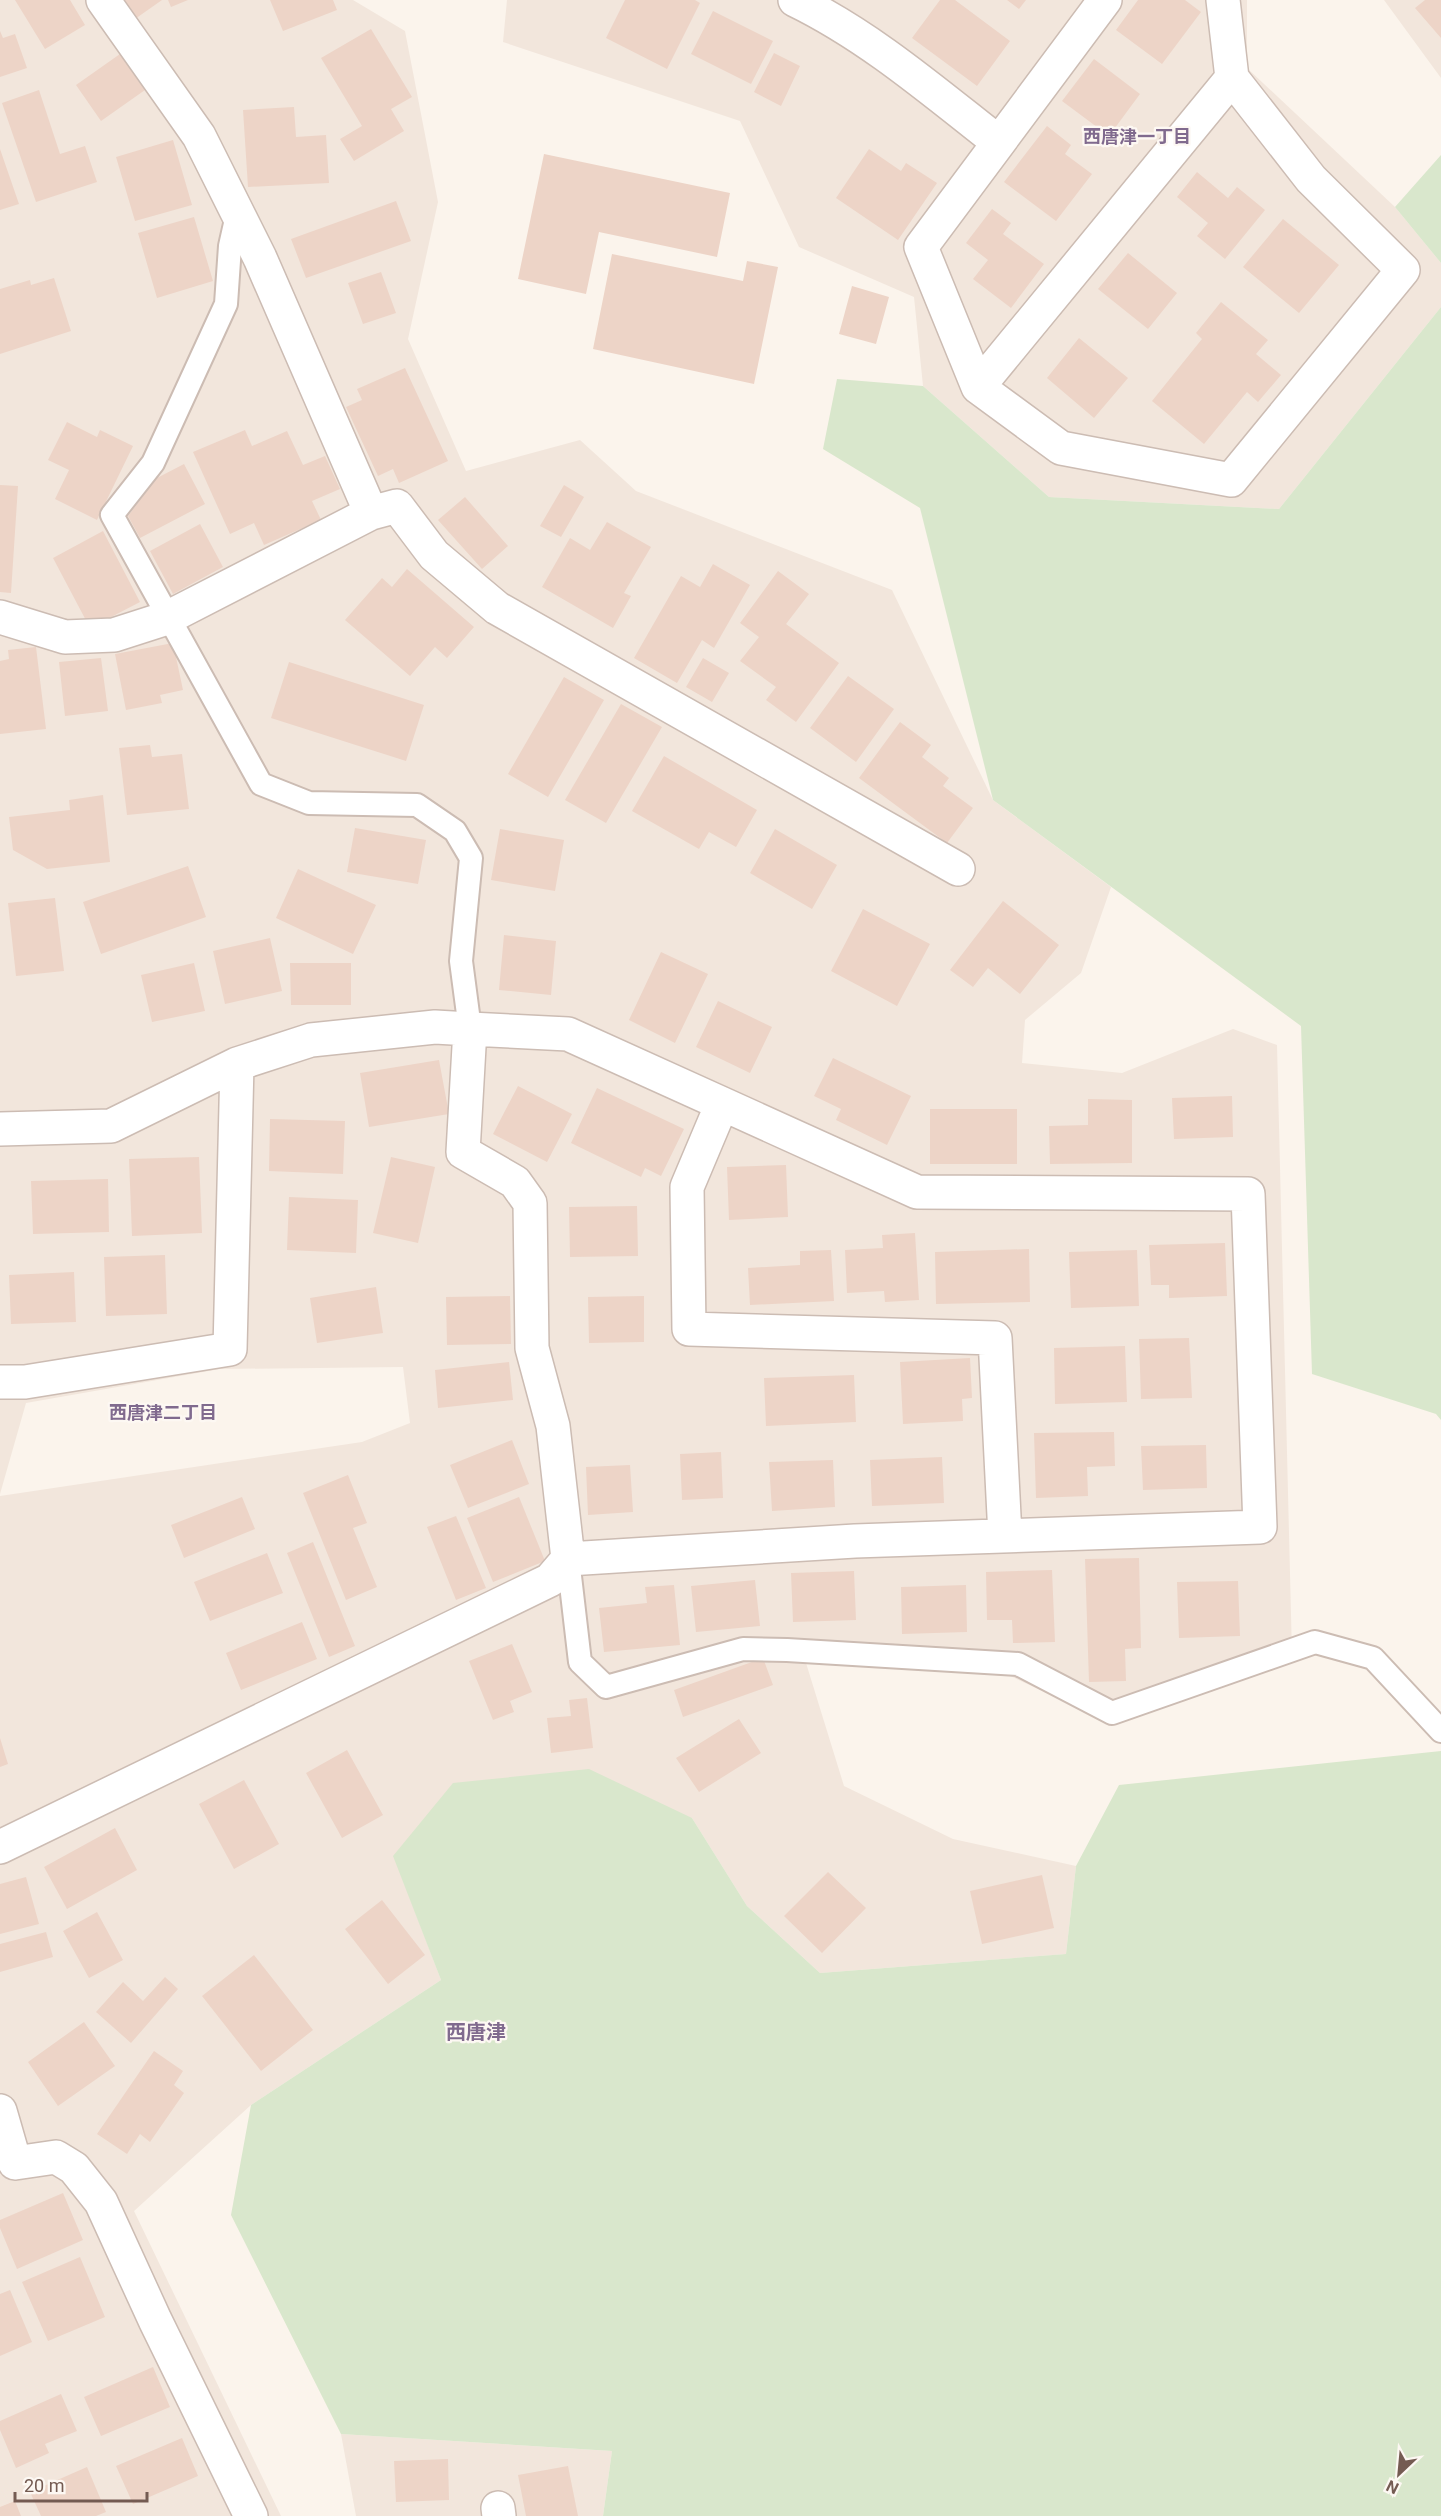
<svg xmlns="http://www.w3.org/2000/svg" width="1441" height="2516" viewBox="0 0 1441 2516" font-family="Roboto,'Noto Sans JP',sans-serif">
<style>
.residential{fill:#f2e6dc}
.green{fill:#d9e7cc}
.building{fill:#edd4c7}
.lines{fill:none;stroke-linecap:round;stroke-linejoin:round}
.lane-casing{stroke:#ccbcb3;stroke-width:26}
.street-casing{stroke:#ccbcb3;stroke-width:36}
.lane{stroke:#fff;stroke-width:22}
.street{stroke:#fff;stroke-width:33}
.labels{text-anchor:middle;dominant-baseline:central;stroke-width:4.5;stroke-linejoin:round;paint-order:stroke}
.neighbourhood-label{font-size:18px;font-weight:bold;fill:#806a8e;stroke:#fdf8f3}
.quarter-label{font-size:20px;font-weight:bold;fill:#806a8e;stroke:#fdf8f3}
</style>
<rect width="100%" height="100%" fill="#fbf4ec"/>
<path class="residential" d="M0 0H353L405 31 438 202 408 339 466 471 580 440 636 491 892 590 993 800 1111 887 1081 973 1025 1020 1022 1063 1122 1073 1233 1029 1277 1045 1292 1655 1109 1722 1006 1674 802 1650 844 1786 953 1839 1076 1866 1066 1954 820 1973 747 1906 692 1818 394 1856 441 1980 251 2105 134 2211 281 2516H0V1496L362 1442 410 1423 403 1367 220 1369 26 1403 0 1494Z
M507 0H1247V68L1395 207 1441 263V307L1279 509 1049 497 923 386 914 297 799 247 740 121 503 42Z
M1384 0H1441V78Z
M341 2434 612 2451 603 2516H356Z"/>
<path class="green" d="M1441 155V263L1395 207Z
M1441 307V1420L1436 1414 1312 1374 1301 1026 993 800 920 508 823 449 837 379 923 386 1049 497 1279 509Z
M1441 1751V2516H603L612 2451 341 2434 231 2215 251 2105 441 1980 393 1856 453 1783 589 1769 692 1818 747 1906 820 1973 1066 1954 1076 1866 1119 1785Z"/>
<path class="building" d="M15 0H70L85 25 45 49Z
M122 0H162L135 19Z
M168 0H188L171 7Z
M270 0H333L337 10 283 31Z
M625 0H695L700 3 667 69 606 38Z
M940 0H955L1010 41 977 86 912 38Z
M1007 0H1026L1019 9Z
M1138 0H1185L1201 12 1162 64 1116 30Z
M1425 0H1441V38L1415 8Z
M713 11 773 41 751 84 691 54Z
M371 29 412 97 391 109 404 131 354 161 340 139 362 126 321 58Z
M0 31 3 38 15 34 27 68 0 77Z
M774 53 800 66 781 106 754 92Z
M120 54 145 90 101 121 76 85Z
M1094 59 1140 94 1109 136 1062 101Z
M39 90 60 154 85 146 97 182 36 202 2 103Z
M294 107 296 137 326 135 329 183 248 187 243 110Z
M1047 126 1071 145 1065 154 1092 174 1056 221 1004 182Z
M173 140 192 205 135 221 116 157Z
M0 149 19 204 0 210Z
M869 149 901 171 906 163 937 183 898 240 836 198Z
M544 154 730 193 717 257 599 232 586 294 518 279Z
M1197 172 1228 198 1237 187 1265 210 1225 259 1197 236 1208 223 1177 197Z
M396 201 411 241 306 278 291 239Z
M992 209 1011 223 1003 234 1044 264 1011 308 973 279 988 260 966 243Z
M194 217 213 281 157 298 138 233Z
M1283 219 1339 265 1299 313 1243 267Z
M1128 253 1177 293 1148 329 1098 289Z
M612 254 743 281 747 261 778 267 754 384 593 349Z
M381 272 396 313 363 324 348 283Z
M54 278 71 331 0 354V289L30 280 31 285Z
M852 286 889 297 876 344 839 334Z
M1221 302 1268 340 1256 354 1281 375 1258 402 1247 392 1204 444 1152 401 1202 339 1196 333Z
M1079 338 1128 378 1094 418 1047 378Z
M405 368 448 461 399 483 393 469 378 476 346 407 362 400 357 389Z
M67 422 97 437 100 430 133 446 97 520 55 499 69 470 48 460Z
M245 430 252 446 287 431 303 465 325 456 340 489 312 501 321 520 264 545 254 523 230 534 193 452Z
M184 464 205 504 140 538 128 516 157 478Z
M0 485 18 486 11 593 0 592Z
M564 485 584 497 561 537 540 526Z
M465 497 508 546 482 569 438 520Z
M607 522 651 547 624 593 631 596 613 628 542 587 570 538 590 550Z
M200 524 223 567 173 594 150 551Z
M103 531 140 602 90 628 53 558Z
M713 564 750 585 714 648 702 640 677 683 634 658 681 576 700 587Z
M407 569 474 627 447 658 435 647 410 676 345 620 382 578 392 587Z
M778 571 809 594 786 624 839 663 796 722 766 700 776 687 740 661 759 637 740 623Z
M173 643 183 690 160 695 162 703 126 710 115 654Z
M36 647 46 729 0 734V661L9 659 8 650Z
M101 658 108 711 65 716 59 662Z
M703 658 729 673 712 702 686 687Z
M289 662 424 705 406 761 271 718Z
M848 676 894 709 856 762 810 728Z
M564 677 604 700 548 797 508 774Z
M621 704 662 727 606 823 565 800Z
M900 722 931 745 922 757 949 778 943 786 973 808 947 843 859 778Z
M150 745 152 757 182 754 189 809 127 815 119 748Z
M664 756 757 810 736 847 709 832 699 849 632 811Z
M103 795 110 862 47 869 13 850 9 817 70 810 69 800Z
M355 828 426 840 418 884 347 872Z
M500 829 564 840 555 891 491 880Z
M775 829 837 865 812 909 750 873Z
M188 866 206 917 101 954 83 902Z
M298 869 376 905 353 954 276 918Z
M55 898 64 971 16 976 8 903Z
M1003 901 1059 945 1020 994 988 968 973 987 950 970Z
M863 909 930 944 897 1006 831 971Z
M504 935 556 941 551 995 499 990Z
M270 938 282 991 225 1004 213 951Z
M661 952 708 974 675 1043 629 1020Z
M194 963 205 1011 152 1022 141 975Z
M290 963H351V1005H291Z
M718 1001 772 1027 750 1073 696 1047Z
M833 1058 911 1096 887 1145 836 1120 841 1109 814 1096Z
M439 1060 449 1114 369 1127 360 1073Z
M518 1086 572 1114 547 1162 493 1134Z
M597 1088 684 1129 661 1176 645 1168 641 1177 571 1143Z
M1232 1096 1233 1137 1174 1139 1172 1098Z
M1088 1099 1132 1100V1163L1050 1164 1049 1126 1088 1125Z
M930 1109H1017V1164H930Z
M270 1119 345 1121 343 1174 269 1171Z
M199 1157 202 1233 132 1236 129 1159Z
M391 1157 435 1167 418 1243 373 1233Z
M786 1165 788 1217 729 1220 727 1167Z
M108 1179 109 1232 33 1234 31 1181Z
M289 1197 358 1200 356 1253 287 1250Z
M637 1206 638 1256 570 1257 569 1207Z
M915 1233 919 1300 885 1302 884 1291 847 1293 845 1250 883 1248 882 1235Z
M1225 1243 1227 1296 1169 1298V1285H1151L1149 1245Z
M1029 1249 1030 1302 936 1304 935 1252Z
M831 1250 834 1301 750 1305 748 1268 800 1265V1251Z
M1137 1250 1139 1306 1071 1308 1069 1252Z
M165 1255 167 1314 106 1316 104 1257Z
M74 1272 76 1322 11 1324 9 1275Z
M376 1287 383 1333 317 1343 310 1298Z
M510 1296 511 1344 447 1345 446 1297Z
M644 1296V1342L589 1343 588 1297Z
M1189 1338 1192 1398 1141 1399 1139 1339Z
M1125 1346 1127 1402 1055 1404 1054 1348Z
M970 1358 972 1398 962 1399 963 1421 903 1424 900 1362Z
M509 1362 513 1400 438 1408 435 1370Z
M854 1375 856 1422 766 1426 764 1378Z
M1114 1432 1115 1466 1087 1467 1088 1496 1036 1498 1034 1433Z
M512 1440 529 1484 468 1508 450 1465Z
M1206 1445 1207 1488 1143 1490 1141 1446Z
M721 1452 723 1498 682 1500 680 1454Z
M942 1457 944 1503 872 1506 870 1460Z
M833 1460 835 1507 772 1511 769 1462Z
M630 1465 633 1512 588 1515 586 1467Z
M348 1475 367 1523 353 1528 377 1587 346 1600 303 1493Z
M242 1497 255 1529 184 1558 171 1525Z
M519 1497 545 1561 493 1582 467 1518Z
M456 1516 486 1588 456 1600 427 1527Z
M313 1542 355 1646 329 1657 287 1553Z
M267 1553 283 1593 210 1621 194 1582Z
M1139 1558 1141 1648 1125 1649 1126 1681 1089 1682 1085 1559Z
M1052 1570 1055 1642 1013 1643 1012 1620H987L986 1572Z
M854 1571 856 1620 793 1622 791 1573Z
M755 1580 760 1626 696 1632 691 1586Z
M1238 1581 1240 1636 1179 1638 1177 1582Z
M674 1585 680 1645 604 1652 599 1608 647 1603 645 1587Z
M966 1585 967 1632 902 1634 901 1587Z
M302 1622 317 1659 241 1690 226 1653Z
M512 1644 532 1692 510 1701 514 1712 493 1720 469 1661Z
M763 1658 773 1685 683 1717 674 1690Z
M587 1698 593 1748 551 1753 547 1718 571 1716 569 1700Z
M739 1719 761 1753 699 1792 676 1758Z
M0 1738 8 1764 0 1767Z
M347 1750 383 1815 342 1838 306 1773Z
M244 1780 279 1844 234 1869 199 1804Z
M115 1828 137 1870 67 1909 44 1867Z
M828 1872 866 1908 822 1953 784 1916Z
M1042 1875 1054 1928 982 1944 970 1891Z
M26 1877 39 1924 0 1934V1884Z
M382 1900 425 1955 388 1984 345 1929Z
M97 1912 123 1960 89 1978 63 1931Z
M46 1932 53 1957 0 1972V1944Z
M254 1955 313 2030 261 2071 202 1996Z
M165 1977 178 1989 131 2043 96 2012 123 1982 143 2001Z
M84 2022 115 2066 58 2106 28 2062Z
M154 2051 183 2071 174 2085 184 2093 150 2142 140 2134 127 2154 97 2134Z
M63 2193 83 2240 17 2269 0 2228V2220Z
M80 2257 105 2317 48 2341 22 2282Z
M10 2290 32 2342 0 2356V2294Z
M153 2367 170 2407 101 2436 84 2397Z
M61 2394 77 2431 45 2444 49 2453 16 2468 0 2430V2421Z
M182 2438 198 2476 133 2504 116 2466Z
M448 2459 449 2500 396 2502 394 2461Z
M568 2466 578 2516H526L518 2475Z
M87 2467 106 2512 96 2516H41L30 2492Z
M15 2501 21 2516H0V2507Z"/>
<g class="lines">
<defs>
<path id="lane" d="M237 215 230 246 226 304 153 463 112 515 261 784 309 803 417 805 455 831 471 858 461 961 470 1029
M568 1559 580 1662 606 1687 743 1649 787 1650 1018 1664 1112 1713 1315 1642 1373 1658 1441 1731"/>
<path id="street" d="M103 0 199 136 260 258 371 513
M795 0C869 36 933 91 998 142
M1105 0 921 247 978 387 1061 448 1231 480 1403 270 1311 179 1232 78 1223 0
M978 387 1232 78
M0 617 65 637 114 635 167 618 371 513 397 506 434 555 497 608 958 869
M470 1029 463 1152 515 1182 530 1203 532 1348 553 1426 568 1559
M722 1104 687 1187 689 1329 995 1338 1005 1536
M0 1129 111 1126 237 1064 311 1040 435 1027 470 1029 568 1034 917 1192 1248 1194 1260 1527 855 1541 568 1559 550 1580 0 1847
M0 1382H25L230 1349 237 1064
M0 2111 15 2163 56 2157 74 2168 101 2202 155 2320 251 2516
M498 2508 499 2516"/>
</defs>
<use href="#lane" class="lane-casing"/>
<use href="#street" class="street-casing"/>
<use href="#lane" class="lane"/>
<use href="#street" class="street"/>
</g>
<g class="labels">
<g class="neighbourhood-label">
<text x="1137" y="136">西唐津一丁目</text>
<text x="163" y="1412">西唐津二丁目</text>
</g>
<g class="quarter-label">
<text x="476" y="2032">西唐津</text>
</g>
</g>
<g transform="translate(1399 2474) rotate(206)" stroke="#fdf8f3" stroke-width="4.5" paint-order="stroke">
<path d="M0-4.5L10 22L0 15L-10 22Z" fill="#745b52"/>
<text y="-9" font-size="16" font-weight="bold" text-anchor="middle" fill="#745b52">N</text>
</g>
<path d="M15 2492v9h132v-9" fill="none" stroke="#745b52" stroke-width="3"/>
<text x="24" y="2492" font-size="18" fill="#745b52" stroke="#fdf8f3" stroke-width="4.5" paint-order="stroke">20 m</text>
</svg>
